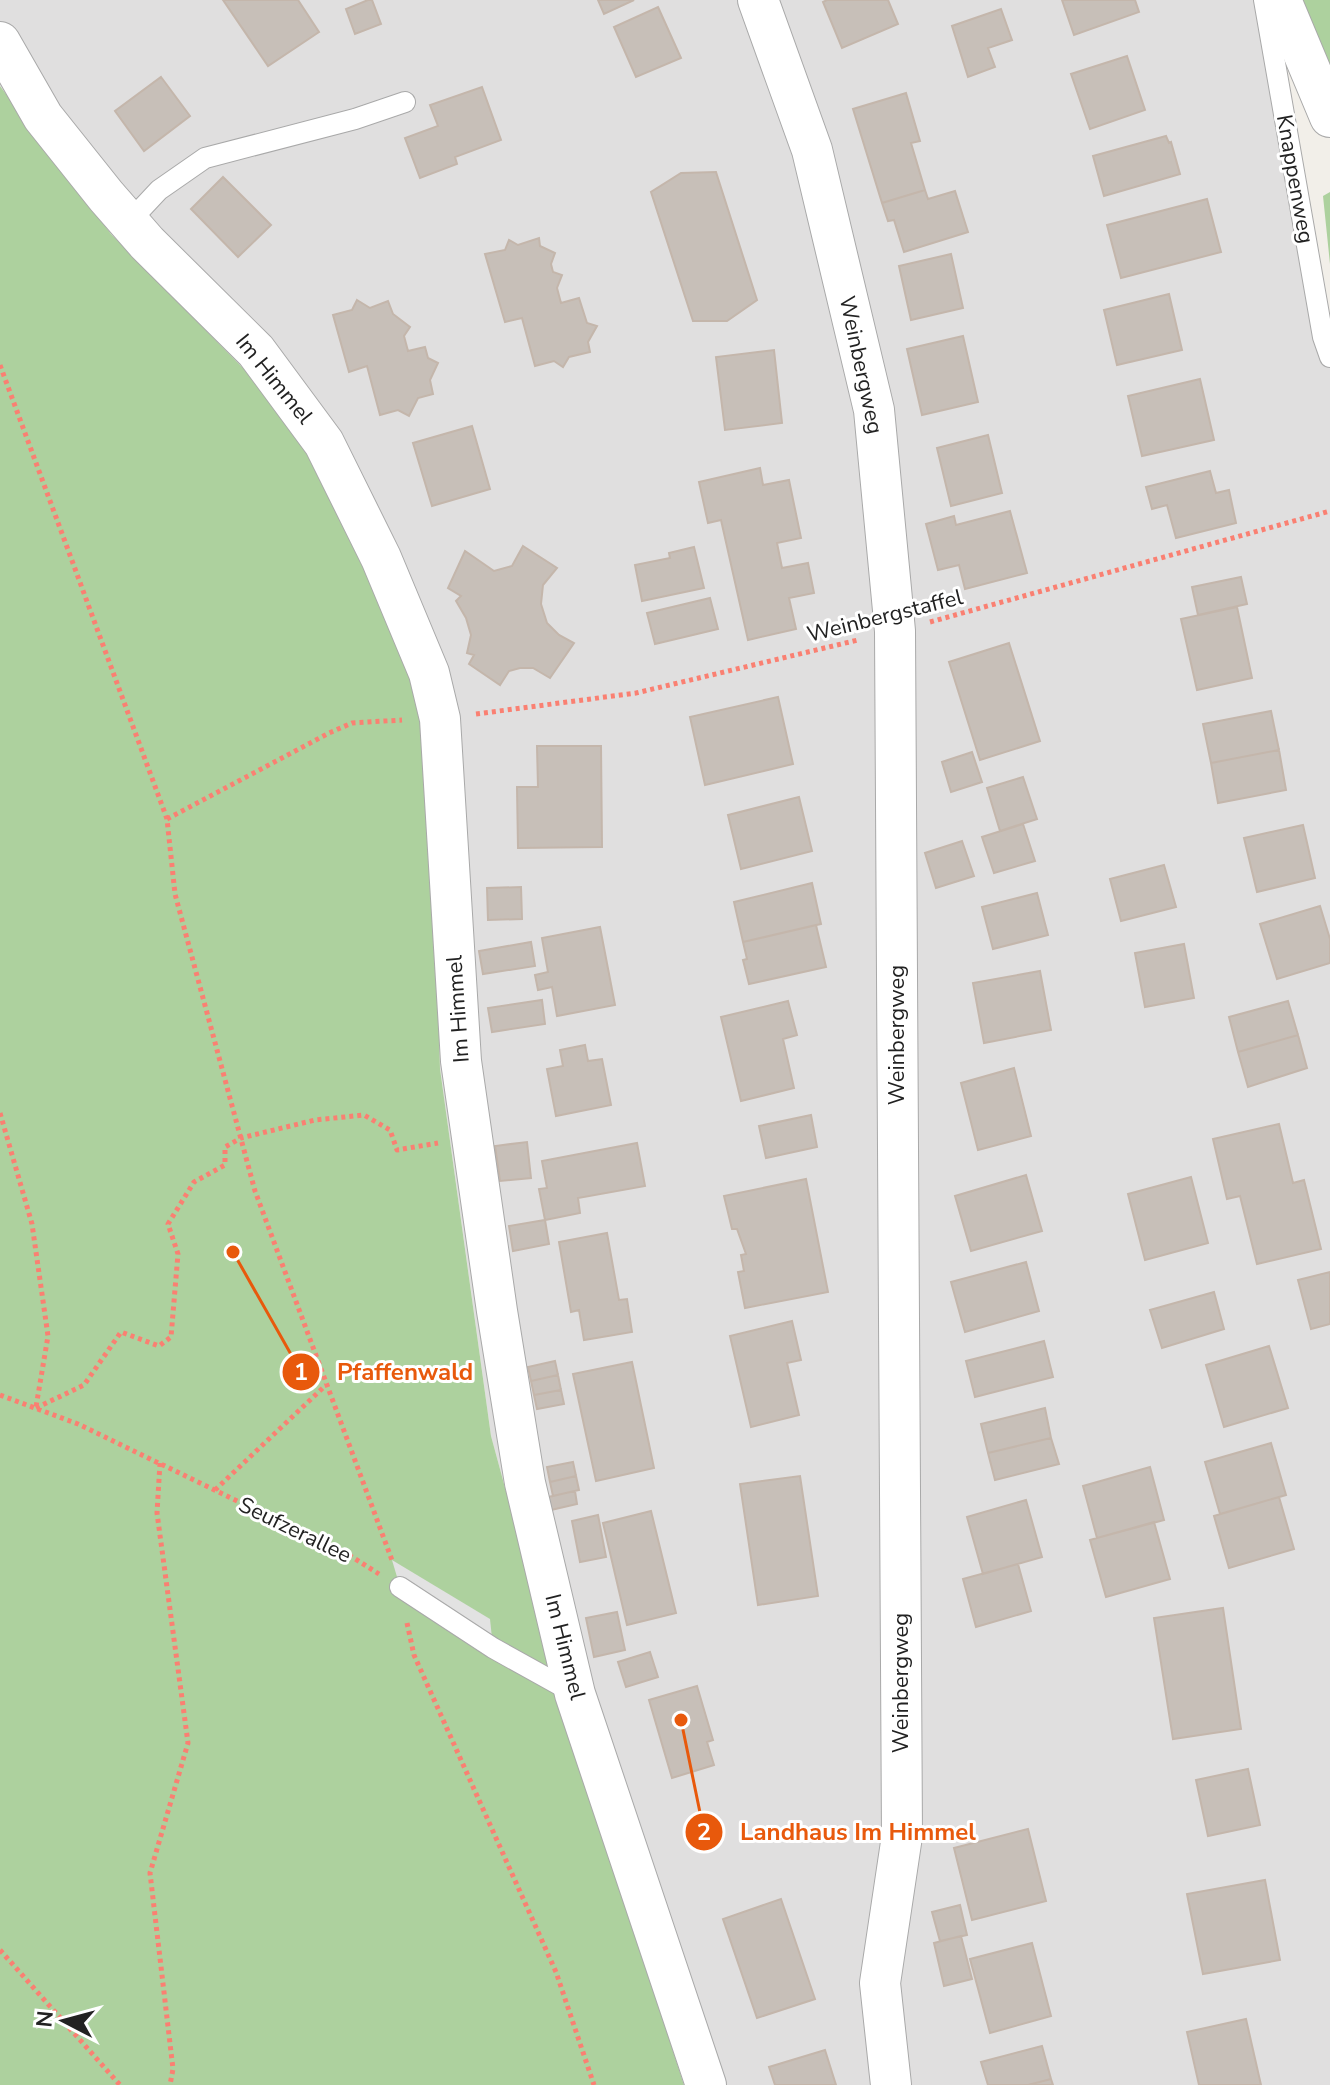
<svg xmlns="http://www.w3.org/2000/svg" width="1330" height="2085" viewBox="0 0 1330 2085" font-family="'Nunito Sans',sans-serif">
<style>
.residential{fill:#e0dfdf}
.forest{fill:#add19e}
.parking{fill:#e2e2e2}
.building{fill:#c7bfb8;stroke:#c4b6ab;stroke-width:2}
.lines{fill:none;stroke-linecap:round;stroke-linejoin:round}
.service-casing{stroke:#a9a9a9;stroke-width:22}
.minor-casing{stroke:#a9a9a9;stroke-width:42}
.path{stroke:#fa8072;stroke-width:5;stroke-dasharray:4 4;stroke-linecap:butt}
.service{stroke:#fff;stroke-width:20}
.minor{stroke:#fff;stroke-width:40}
.labels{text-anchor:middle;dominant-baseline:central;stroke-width:6;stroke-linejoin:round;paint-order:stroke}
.street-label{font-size:22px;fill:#222;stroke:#fff}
.leader{fill:none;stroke:#e8590c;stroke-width:3}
.callout-dot{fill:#e8590c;stroke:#fff;stroke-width:3}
.mark-label{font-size:24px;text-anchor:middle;font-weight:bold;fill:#fff}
.callout-label{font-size:24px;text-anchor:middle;font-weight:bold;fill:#e8590c;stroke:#fff;stroke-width:6;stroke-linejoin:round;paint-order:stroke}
</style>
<rect width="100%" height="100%" fill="#f2efe9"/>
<path class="residential" d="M0 0H1262L1330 323V2085H684L577 1753 491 1436 440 1069 429 699 111 234 0 86Z"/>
<path class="forest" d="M1302 0H1330V70Z
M0 86 111 234 297 423 429 700 440 1069 491 1436 577 1753 684 2085H0Z
M1330 192V264L1323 196Z"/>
<path class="parking" d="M392 1560 490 1619 493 1648 400 1587Z"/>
<path class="building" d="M223 0H298L319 32 268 66Z
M368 0H372L381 24 355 34 346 9Z
M598 0H634L604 14Z
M827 0H888L898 24 842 48 823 2Z
M1062 0H1135L1139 12 1074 35Z
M658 7 681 58 636 77 614 27Z
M1001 9 1012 40 988 48 995 67 968 77 952 26Z
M1127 56 1145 110 1090 129 1071 74Z
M161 77 190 116 144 151 115 111Z
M482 87 501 140 455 157 457 164 420 178 405 138 438 126 430 105Z
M906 93 920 141 911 143 925 190 882 203 853 109Z
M1166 136 1169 143 1171 142 1180 174 1104 196 1093 156Z
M716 172 757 300 727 321H693L651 192 681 173Z
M223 177 271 225 238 257 191 209Z
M925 190 928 199 955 191 968 232 904 252 894 220 888 221 882 203Z
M1207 199 1221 252 1121 278 1107 225Z
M539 238 540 246 555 253 551 264 553 272 562 275 557 288 561 303 579 298 587 323 597 326 588 342 590 352 569 357 563 367 554 361 535 366 522 318 505 322 485 254 505 250 509 240 518 245Z
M951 254 963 308 911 320 899 266Z
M1169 294 1182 350 1117 365 1104 310Z
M357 300 370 308 388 301 393 314 410 327 404 336 408 351 425 347 428 358 438 363 430 380 433 394 418 398 409 416 398 410 380 415 367 366 349 372 333 315 352 310Z
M963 336 978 402 922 415 907 349Z
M774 350 782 423 725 430 716 357Z
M1200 379 1214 440 1142 456 1128 396Z
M472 426 490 489 432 506 413 443Z
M988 435 1002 493 951 506 937 448Z
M760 468 763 485 789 480 801 538 777 543 782 568 808 563 814 593 789 598 796 629 748 640 721 520 708 523 699 482Z
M1210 471 1216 493 1229 490 1236 523 1176 538 1167 505 1152 509 1146 487Z
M1010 511 1027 573 965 589 959 565 938 570 926 524 954 516 956 525Z
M523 546 557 568 543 585 541 604 547 623 559 635 574 643 550 678 533 668H520L509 671 500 685 469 664 474 655 467 653 471 635 466 618 456 601 461 596 448 588 465 551 494 571 512 566Z
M694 547 704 588 642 601 635 565 670 558 669 553Z
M1241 577 1247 604 1198 615 1192 587Z
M710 598 718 629 655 644 647 613Z
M1237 607 1252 678 1197 690 1181 619Z
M1009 643 1040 741 980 760 949 662Z
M778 697 793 764 705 785 690 717Z
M1271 711 1279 750 1211 763 1203 724Z
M537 746H601L602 847 518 848 517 787H538Z
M1279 750 1286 790 1218 803 1211 763Z
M972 752 982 782 951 792 942 762Z
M1023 777 1037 819 1000 831 987 788Z
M799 797 812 851 741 869 728 815Z
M1023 824 1035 861 994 873 982 837Z
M1303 825 1315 878 1257 892 1244 838Z
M962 841 974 876 936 888 925 853Z
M1164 865 1176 907 1121 921 1110 879Z
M812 883 821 924 743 942 734 902Z
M521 887 522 919 488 920 487 888Z
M1037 893 1048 935 993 949 982 907Z
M1320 906 1330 939V963L1277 979 1260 924Z
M816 925 826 967 749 984 743 960 747 959 743 942Z
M600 927 615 1005 557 1016 552 987 538 990 535 975 548 972 542 938Z
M531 942 535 966 483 974 479 951Z
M1184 944 1194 998 1145 1007 1135 953Z
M1040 971 1051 1030 984 1043 973 983Z
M542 1000 545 1024 492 1032 488 1008Z
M788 1001 797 1035 783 1039 794 1088 741 1101 721 1017Z
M1288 1001 1298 1035 1238 1052 1229 1017Z
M1298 1035 1307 1068 1248 1087 1238 1052Z
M585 1045 588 1061 602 1059 611 1105 556 1116 547 1069 563 1066 560 1050Z
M1014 1068 1031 1136 978 1150 961 1083Z
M811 1115 817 1147 766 1158 759 1126Z
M1279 1124 1293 1183 1304 1180 1321 1249 1257 1264 1240 1196 1227 1199 1213 1139Z
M527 1142 531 1178 500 1181 495 1146Z
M637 1143 645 1186 578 1198 580 1213 545 1220 539 1189 547 1188 542 1161Z
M1026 1175 1042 1231 971 1251 955 1196Z
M1191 1177 1208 1243 1145 1260 1128 1194Z
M806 1179 828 1292 745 1308 738 1272 744 1271 741 1255 746 1254 737 1229H732L724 1196Z
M545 1220 549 1244 513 1251 509 1226Z
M607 1233 619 1300 627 1299 632 1332 584 1340 579 1310 571 1312 559 1242Z
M1026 1262 1039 1311 965 1332 951 1282Z
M1330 1272V1324L1311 1329 1298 1280Z
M1214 1292 1224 1329 1162 1348 1150 1310Z
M792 1321 801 1360 787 1363 799 1415 751 1427 730 1336Z
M1044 1341 1053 1377 975 1397 966 1361Z
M1269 1346 1288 1408 1224 1427 1206 1365Z
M555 1361 558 1375 531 1381 528 1367Z
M632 1362 654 1468 596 1481 573 1374Z
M558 1375 561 1390 534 1395 531 1381Z
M561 1390 564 1404 537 1409 534 1395Z
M1045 1408 1051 1438 988 1453 981 1424Z
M1051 1438 1059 1464 995 1480 988 1453Z
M1271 1443 1286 1495 1220 1514 1205 1462Z
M573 1462 576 1476 550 1482 547 1467Z
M1150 1467 1164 1520 1097 1538 1083 1486Z
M576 1476 579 1490 553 1496 550 1482Z
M800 1476 818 1596 758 1605 740 1484Z
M575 1491 577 1504 551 1510 548 1497Z
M1279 1497 1294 1549 1229 1568 1214 1516Z
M1026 1500 1042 1557 983 1574 967 1517Z
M651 1511 676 1613 627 1625 603 1523Z
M598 1515 606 1557 580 1562 572 1521Z
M1154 1522 1170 1579 1106 1597 1090 1540Z
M1018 1564 1031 1611 976 1627 963 1579Z
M1223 1608 1241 1729 1173 1739 1154 1618Z
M617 1612 625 1650 594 1657 586 1618Z
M650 1652 658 1677 626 1687 618 1662Z
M697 1686 713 1740 707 1742 714 1765 672 1778 649 1700Z
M1248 1769 1260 1825 1208 1836 1196 1780Z
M1028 1829 1046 1901 972 1920 954 1848Z
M1265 1880 1280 1960 1203 1974 1187 1894Z
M781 1899 815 1999 757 2018 723 1919Z
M960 1905 967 1935 940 1941 932 1912Z
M961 1936 972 1979 944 1986 934 1943Z
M1032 1943 1051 2016 990 2033 970 1959Z
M1246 2019 1261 2085H1199L1187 2032Z
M1042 2046 1051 2079 1028 2085H988L981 2062Z
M825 2050 836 2085H775L769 2067Z
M1051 2079 1053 2085H1028Z"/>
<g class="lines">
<defs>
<path id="service" d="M1264 0 1323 337 1330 357
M129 222 159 190 205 158 355 119 405 102
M400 1587 493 1648 574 1693"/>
<path id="minor" d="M758 0 812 150 874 410 895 631 902 1836 880 1983 891 2085
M1281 0 1330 117
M0 42 43 117 106 196 147 243 256 351 324 443 381 558 429 673 440 719 461 1061 497 1311 525 1483 575 1694 706 2085"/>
</defs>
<use href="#service" class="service-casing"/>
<use href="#minor" class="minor-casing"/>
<path class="path" d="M0 365 167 819 175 894 255 1191 393 1563
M930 622 1330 511
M476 714 636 693 858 640
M167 819 329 733 352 723 402 720
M0 1113 32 1224 48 1336 36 1407
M0 1395 78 1424 349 1555 379 1574
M36 1408 84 1385 121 1332 159 1346 171 1337 178 1254 168 1224 194 1182 225 1165V1147L241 1138 315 1120 364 1115 390 1130 397 1150 438 1143
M160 1463 157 1513 188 1743 150 1873 173 2069 170 2085
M215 1490 326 1385
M407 1623 414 1655 556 1972 594 2085
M0 1950 120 2085"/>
<use href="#service" class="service"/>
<use href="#minor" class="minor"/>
</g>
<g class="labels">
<g class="street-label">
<text transform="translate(1295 179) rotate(80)">Knappenweg</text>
<text transform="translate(861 365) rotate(78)">Weinbergweg</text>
<text transform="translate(274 379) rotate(51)">Im Himmel</text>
<text transform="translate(885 616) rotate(-14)">Weinbergstaffel</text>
<text transform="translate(458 1009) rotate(-94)">Im Himmel</text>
<text transform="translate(897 1035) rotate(-90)">Weinbergweg</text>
<text transform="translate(295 1530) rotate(26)">Seufzerallee</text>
<text transform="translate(565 1647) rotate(76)">Im Himmel</text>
<text transform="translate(901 1683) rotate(-90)">Weinbergweg</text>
</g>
</g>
<path class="leader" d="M233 1252L301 1372M681 1720L704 1832"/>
<g class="callout-dot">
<circle cx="233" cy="1252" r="8"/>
<circle cx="681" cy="1720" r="8"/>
<circle cx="301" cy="1372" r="20"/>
<circle cx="704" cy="1832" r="20"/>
</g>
<g class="mark-label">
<text x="301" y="1380">1</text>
<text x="704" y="1840">2</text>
</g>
<g class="callout-label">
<text x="405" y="1380">Pfaffenwald</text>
<text x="858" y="1840">Landhaus Im Himmel</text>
</g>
<g transform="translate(64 2021) rotate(276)" stroke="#ffffff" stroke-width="6" paint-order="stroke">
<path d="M0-6L14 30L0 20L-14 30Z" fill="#222222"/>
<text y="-12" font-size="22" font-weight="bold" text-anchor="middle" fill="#222222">N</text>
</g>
</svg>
